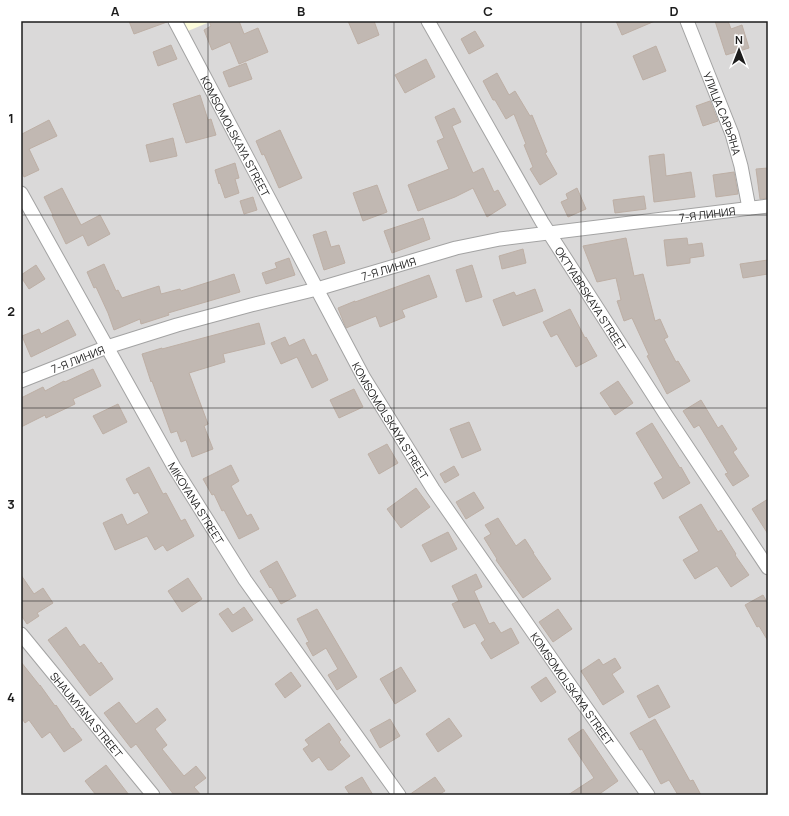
<svg xmlns="http://www.w3.org/2000/svg" width="789" height="816" viewBox="0 0 789 816" font-family="Manrope,sans-serif">
<style>
.residential{fill:#dad9d9}
.education{fill:#fdfcdb}
.building{fill:#c1b8b2;stroke:#bdafa5}
.lines{fill:none;stroke-linecap:round;stroke-linejoin:round}
.street-casing{stroke:#a3a3a3;stroke-width:15}
.street{stroke:#fff;stroke-width:13}
.grid{fill:none;stroke:#1c1c1c;stroke-width:1;stroke-opacity:0.55}
.labels{text-anchor:middle;dominant-baseline:central;stroke-width:4;stroke-linejoin:round;paint-order:stroke}
.street-label{font-size:11px;fill:#1c1c1c;stroke:#fff}
.neatline{fill:none;stroke:#1c1c1c;stroke-width:1.5}
.grid-label{font-size:13px;text-anchor:middle;font-weight:bold;fill:#1c1c1c}
</style>
<rect width="100%" height="100%" fill="#ede9e2"/>
<path class="residential" d="M21 21H768V795H21Z"/>
<path class="education" d="M183 21H212L188 31Z"/>
<path class="building" d="M129 21H167V22L134 34Z
M209 21H239L244 34 258 28 268 52 239 64 230 42 212 50 204 30 211 26Z
M348 21H374L379 35 358 44Z
M616 21H655L622 35Z
M715 21H728L731 29 742 25 749 48 726 55Z
M475 31 484 46 469 54 461 39Z
M171 45 177 59 158 66 153 52Z
M656 46 666 71 643 80 633 56Z
M426 59 435 77 405 93 395 75Z
M246 63 252 79 229 87 223 72Z
M497 73 509 95 515 91 530 116 532 115 547 152 545 153 557 174 540 185 530 169 533 167 524 145 526 144 514 114 506 119 495 100H493L483 81Z
M200 95 208 120 211 119 216 135 186 143 173 104Z
M710 101 718 121 703 126 696 106Z
M454 108 461 122 452 126 473 173 483 168 494 192 498 190 506 205 487 217 473 188 455 197 418 211 408 185 449 169 437 141 444 138 435 117Z
M49 120 57 136 29 149 39 170 24 177 21 170V132L22 134Z
M280 130 302 178 279 188 264 154 262 155 256 141Z
M173 138 177 156 150 162 146 145Z
M664 154 666 176 691 172 695 197 654 202 649 156Z
M235 163 239 178 235 179 239 193 225 198 220 183 219 184 215 170Z
M768 168V198L760 199 756 169Z
M734 172 738 194 716 197 713 175Z
M377 185 387 212 363 221 353 193Z
M62 188 81 225 100 215 110 234 88 246 83 235 66 244 52 215H53L44 197Z
M577 188 586 209 568 217 561 202 568 199 566 194Z
M644 196 646 209 615 213 613 200Z
M253 197 257 210 244 214 240 201Z
M423 218 430 239 392 253 384 231Z
M326 231 331 247 339 245 345 263 324 270 313 235Z
M626 238 634 276 643 274 655 321 660 319 668 337 664 339 676 362 678 361 690 381 667 394 647 356 649 355 632 318 624 321 617 301 621 300 616 278 597 282 583 246Z
M687 238 688 245 702 243 704 256 690 258V263L667 266 664 240Z
M523 249 526 263 502 269 499 256Z
M289 258 295 275 266 284 262 273 277 268 275 263Z
M768 260V274L743 278 740 264Z
M104 264 116 291 118 290 122 298 159 286 161 294 180 289 181 291 234 274 240 292 168 313 169 315 141 324 140 319 114 330 108 313 96 287 94 288 87 272Z
M36 265 45 279 29 289 21 277V275Z
M472 265 482 297 466 302 456 270Z
M429 275 437 297 402 310 405 317 380 327 376 316 346 328 338 308 355 301V302Z
M535 289 543 311 503 326 493 300 514 292 516 296Z
M570 309 585 338 586 337 597 356 576 367 557 334 551 337 543 322Z
M68 320 76 335 31 357 22 336 39 329 41 334Z
M259 323 265 344 223 354 225 362 189 373 208 424 204 426 213 449 192 457 186 440 181 442 177 431 171 433 152 381 151 382 142 354 162 348V349Z
M285 337 289 346 304 339 312 356 316 354 328 380 312 388 297 357 281 364 271 343Z
M93 369 101 386 73 399 75 404 46 418 45 415 21 427V398L43 387 45 391 64 381 65 382Z
M618 381 633 403 615 415 600 393Z
M354 389 363 407 339 418 330 400Z
M701 400 718 428 722 425 737 449 733 452 749 476 733 486 725 474 728 473 699 425 694 428 683 411Z
M118 404 127 422 103 434 93 416Z
M469 422 481 450 462 458 450 429Z
M652 423 680 468 681 467 690 483 663 499 654 483 663 478 636 433Z
M387 444 398 463 379 474 368 454Z
M231 465 239 481 231 486 247 516 251 514 259 529 239 539 224 510 222 511 214 494 212 495 203 479Z
M454 466 459 475 445 483 440 474Z
M149 467 163 494 166 493 181 521 185 519 194 536 167 551 163 545 155 550 147 536 115 550 103 523 122 514 127 525 149 513 138 492 134 494 126 479Z
M416 488 430 507 401 528 387 509Z
M474 492 484 508 466 519 456 502Z
M768 499V534L752 509Z
M701 504 718 532 721 530 736 554 735 555 749 575 731 587 717 566 695 579 683 560 699 551 679 517Z
M498 518 516 546 525 539 534 553H533L551 579 523 598 496 560 497 559 484 538 491 534 485 525Z
M448 532 457 549 431 562 422 545Z
M277 561 296 596 281 604 271 587 270 588 260 571Z
M476 574 482 587 474 591 489 624 494 622 501 633 511 628 519 643 491 659 481 643 485 640 475 623 464 628 452 604 459 601 452 586Z
M21 575 34 594 43 588 53 603 37 613 39 616 27 624 21 615Z
M188 578 202 599 182 612 168 591Z
M763 595 768 604V641L759 626 757 627 745 605Z
M244 607 253 620 232 632 219 614 228 608 233 615Z
M317 609 357 677 337 690 328 675 338 669 326 648 313 656 306 643 309 642 297 619Z
M558 609 572 629 553 642 539 622Z
M66 627 80 647 84 644 99 664 101 662 113 679 90 696 48 640Z
M615 658 621 668 612 674 624 692 603 705 581 671 599 659 603 665Z
M21 662 40 686V685L55 706 56 705 72 729 73 728 82 740 64 752 50 732 42 738 29 720 25 723 21 717Z
M401 667 416 691 395 704 380 679Z
M291 672 301 686 285 698 275 684Z
M546 677 556 692 541 702 531 687Z
M658 685 670 707 649 718 637 696Z
M119 702 136 724 157 708 166 720 155 729 167 745 162 749 184 776 196 766 206 778 194 787 201 795H174L136 744 131 748 104 713Z
M449 718 462 736 438 752 426 734Z
M390 719 400 736 380 748 370 730Z
M655 719 675 754 690 781 693 780 701 795H678L669 780 661 784 642 749 640 750 630 733Z
M329 723 341 740 339 742 350 756 332 770H328L319 757 312 762 303 749 309 745 305 740Z
M583 729 618 781 598 795H568L594 778 568 739Z
M106 765 129 795H96L85 781Z
M362 777 373 795H350L345 787Z
M435 777 445 791 438 795H409Z"/>
<g class="lines">
<defs>
<g id="street">
<path id="s1" d="M175 21 364 378 433 489 560 671 648 795"/>
<path id="s2" d="M428 21 542 222 666 415 768 568"/>
<path id="s3" d="M687 21 732 134 741 166 749 208"/>
<path id="s4" d="M21 193 174 467 245 580 399 795"/>
<path id="s5" d="M21 381 107 347 177 325 251 305 317 289 456 248 500 239 768 206"/>
<path id="s6" d="M21 634 153 795"/>
</g>
</defs>
<use href="#street" class="street-casing"/>
<use href="#street" class="street"/>
</g>
<path class="grid" d="M208 21V795M394 21V795M581 21V795M21 215H768M21 408H768M21 601H768"/>
<g class="labels">
<g class="street-label">
<text stroke="none"><textPath href="#s3" startOffset="99">УЛИЦА САРЬЯНА</textPath></text>
<text stroke="none"><textPath href="#s1" startOffset="130">KOMSOMOLSKAYA STREET</textPath></text>
<text stroke="none"><textPath href="#s5" startOffset="709">7-Я ЛИНИЯ</textPath></text>
<text stroke="none"><textPath href="#s5" startOffset="385">7-Я ЛИНИЯ</textPath></text>
<text stroke="none"><textPath href="#s2" startOffset="322">OKTYABRSKAYA STREET</textPath></text>
<text stroke="none"><textPath href="#s5" startOffset="61">7-Я ЛИНИЯ</textPath></text>
<text stroke="none"><textPath href="#s1" startOffset="454">KOMSOMOLSKAYA STREET</textPath></text>
<text stroke="none"><textPath href="#s4" startOffset="356">MIKOYANA STREET</textPath></text>
<text stroke="none"><textPath href="#s1" startOffset="778">KOMSOMOLSKAYA STREET</textPath></text>
<text stroke="none"><textPath href="#s6" startOffset="104">SHAUMYANA STREET</textPath></text>
</g>
</g>
<rect width="789" height="816" fill="none" stroke="#ffffff" stroke-width="44"/>
<g transform="translate(739 50)" stroke="#ffffff" stroke-width="3" paint-order="stroke">
<path d="M0-3L7 15L0 10L-7 15Z" fill="#1c1c1c"/>
<text y="-6" font-size="11" font-weight="bold" text-anchor="middle" fill="#1c1c1c">N</text>
</g>
<rect x="22" y="22" width="745" height="772" class="neatline"/>
<g class="grid-label">
<text x="115" y="16">A</text>
<text x="301" y="16">B</text>
<text x="488" y="16">C</text>
<text x="674" y="16">D</text>
<text x="11" y="123">1</text>
<text x="11" y="316">2</text>
<text x="11" y="509">3</text>
<text x="11" y="702">4</text>
</g>
</svg>
